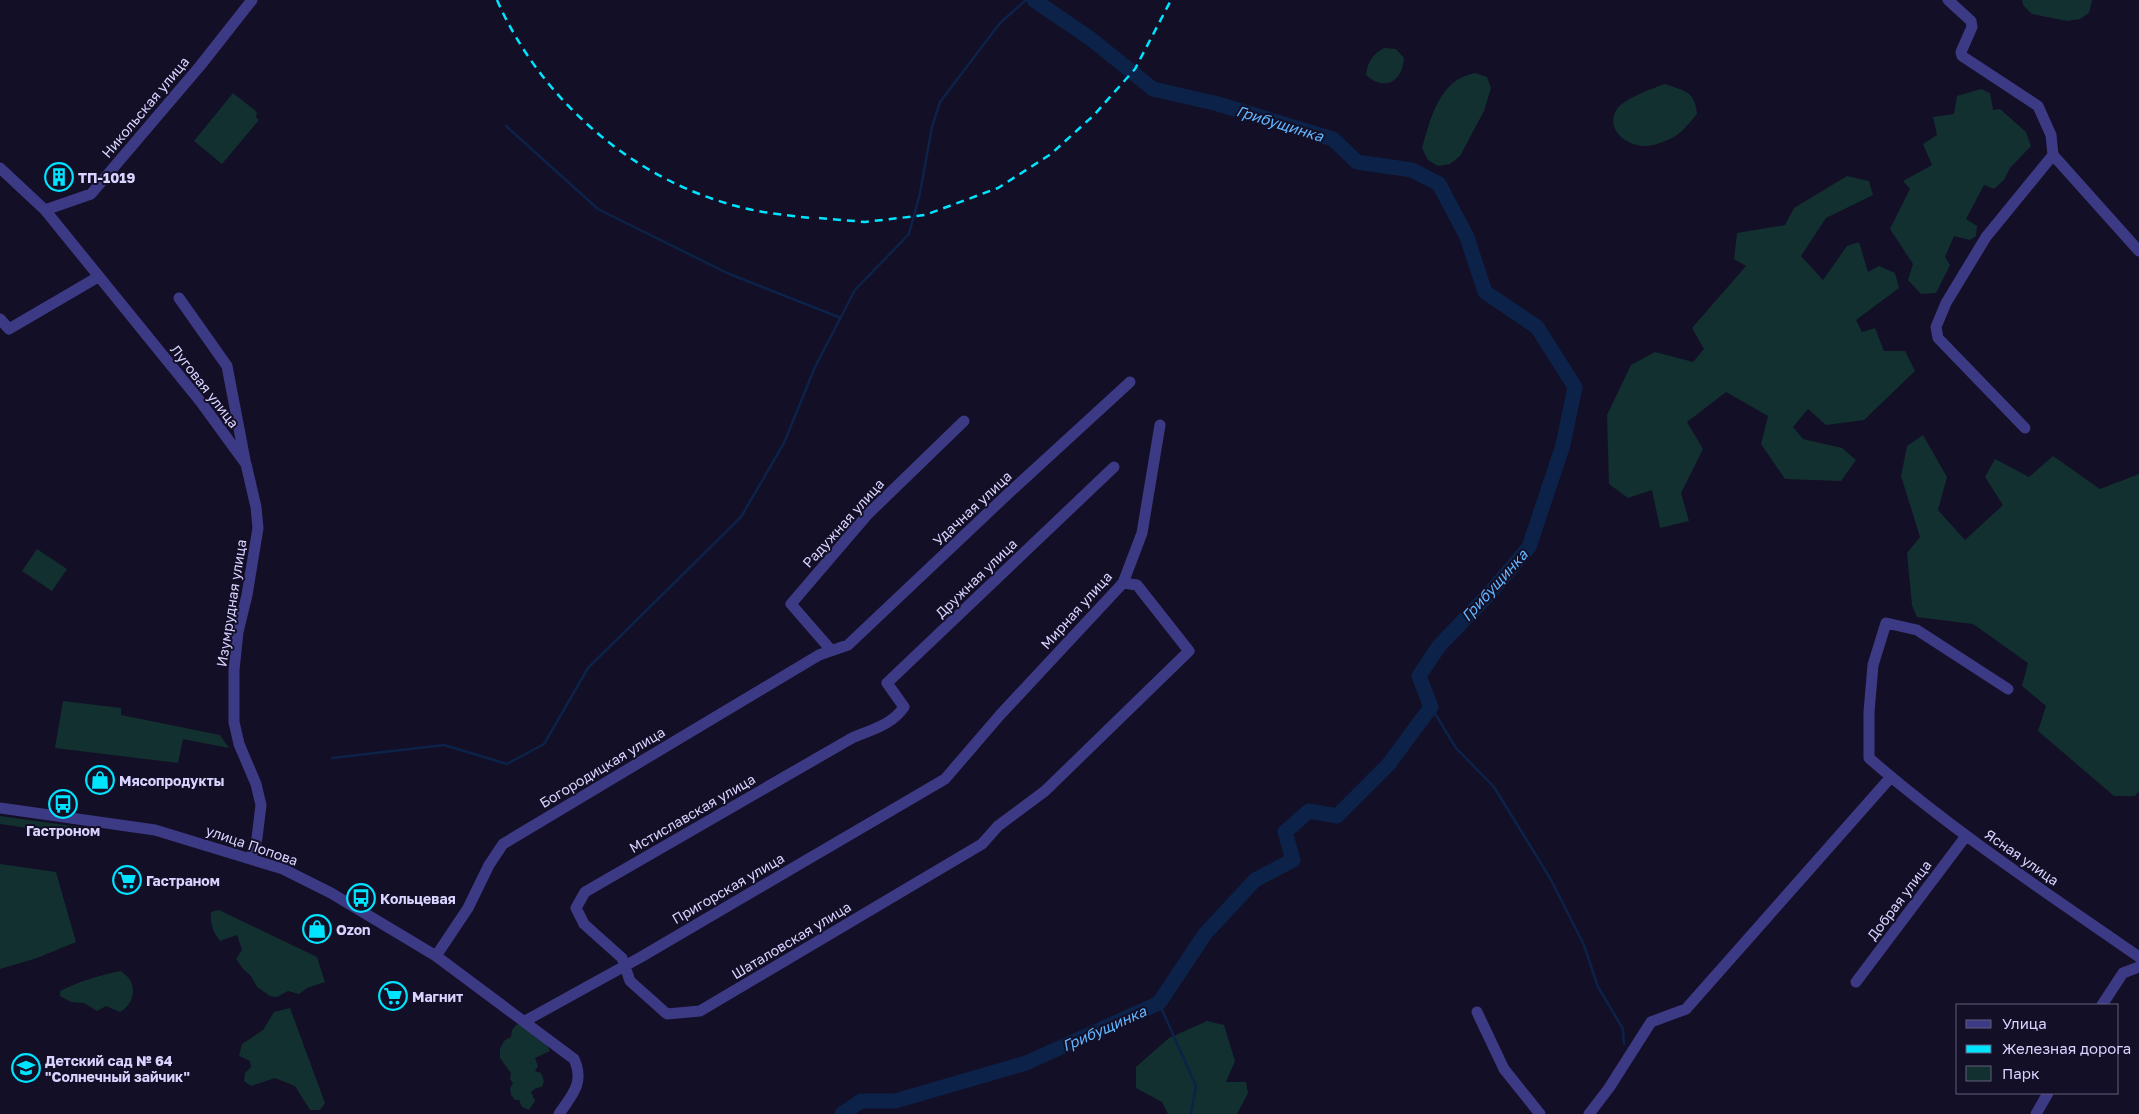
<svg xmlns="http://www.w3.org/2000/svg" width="2139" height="1114" viewBox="0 0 2139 1114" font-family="'Golos Text',sans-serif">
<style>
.green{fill:#12302f}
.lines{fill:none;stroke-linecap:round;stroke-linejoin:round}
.stream{stroke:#0c2248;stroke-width:2.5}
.river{stroke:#0c2248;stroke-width:15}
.minor{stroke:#3d3a85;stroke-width:11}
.rail{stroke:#00e5ff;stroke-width:2.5;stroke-dasharray:8 6;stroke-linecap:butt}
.labels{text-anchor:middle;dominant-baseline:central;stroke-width:4;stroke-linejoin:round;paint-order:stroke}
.street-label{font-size:14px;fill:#d9d4ff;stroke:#130f26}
.poi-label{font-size:14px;font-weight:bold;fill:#d9d4ff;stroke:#130f26;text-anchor:start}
.water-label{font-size:15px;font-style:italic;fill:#62b6ff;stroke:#130f26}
</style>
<rect width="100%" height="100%" fill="#130f26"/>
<path class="green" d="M2022 0H2092V1L2089 13 2080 19 2067 21 2032 14 2023 5Z
M1384 48 1396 49 1404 58C1402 82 1385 92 1366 75 1368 61 1372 55 1384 48Z
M1475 73 1487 77 1491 88 1484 111 1460 156 1450 164 1438 166 1428 160 1422 148C1431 117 1439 80 1475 73Z
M1665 84C1685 91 1695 91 1697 114 1689 123 1681 135 1668 140 1662 142 1653 146 1646 146 1627 147 1604 129 1617 109 1624 99 1653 88 1665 84Z
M1981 89 1990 93 1993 110 2000 109 2026 132 2031 146 2010 168 2004 180 1994 189 1984 185 1966 219 1977 226 1976 236 1970 240 1954 236 1945 257 1950 265 1936 293 1921 294 1908 280 1913 264 1890 229 1910 189 1903 181 1932 165 1923 144 1937 135 1933 117 1954 114 1957 96Z
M233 93 257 112 256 117 259 120 222 164 194 141Z
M1847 176 1869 181 1873 195 1826 218 1801 256 1823 280 1847 246 1859 242 1868 272 1879 266 1895 273 1899 288 1856 320 1862 332 1875 328 1884 351H1905L1915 371 1864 420 1826 425 1808 409 1793 427 1803 439 1842 448 1856 460 1841 481 1785 479 1761 444 1768 416 1726 392 1687 422 1703 449 1681 493 1689 521 1660 528 1652 490 1628 498 1609 484 1607 415 1631 365 1655 352 1693 362 1704 349 1692 328 1746 266 1734 259 1737 233 1785 225 1794 208Z
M1923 435 1947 477 1938 510 1965 540 2003 505 1985 477 1995 459 2029 477 2053 456 2100 489 2139 474V791L2135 796H2114L2038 731 2046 706 2022 686 2028 663 1973 624 1917 617 1912 605 1907 553 1920 537 1901 476 1907 446Z
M37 549 67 569 52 591 22 571Z
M63 701 121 708V715L220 735 229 748 183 739 178 763 55 748Z
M0 816 79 827 80 829V832L75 835 0 824Z
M0 864 56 872 76 942 37 958 0 969Z
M219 910 317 957 325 982 307 988 299 994 288 991 277 997 270 996 257 987 251 976 244 970 236 959 242 950 237 935 220 941C213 932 210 924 211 912Z
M121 971C124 974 129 977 130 980 137 992 131 1006 120 1012L106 1006 97 1011 84 1003 71 1002 60 996V991C80 981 100 975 121 971Z
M290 1008 325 1103 320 1110H310L295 1086 275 1078 251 1086 244 1081 245 1073 251 1067 250 1061 239 1056 242 1044 263 1030 274 1012Z
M1207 1021 1224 1025 1235 1061 1226 1082H1246L1248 1093 1237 1114H1168L1162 1102 1136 1088V1067L1169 1038Z
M517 1024C528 1028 546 1039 550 1051L535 1058 538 1066 535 1071 541 1073 544 1081 542 1087 536 1088 531 1092 535 1101 529 1110 522 1107 519 1100H515L511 1095 510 1088 513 1083 510 1079 511 1073 500 1058V1048L505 1040 511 1037 512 1030Z"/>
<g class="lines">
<path class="stream" d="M506 126 598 209 727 273 841 318
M1431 707 1456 748 1494 787 1550 878 1584 945 1598 987 1623 1029 1624 1044
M332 758 444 745 507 764 544 744 588 668 741 517 784 443 815 367 855 290 909 234 920 193 932 127 940 102 1000 23 1026 0
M1159 1003 1196 1086 1191 1114"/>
<path class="river" d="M842 1114 861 1101H895L1026 1063 1159 1003 1205 934 1255 880 1293 860 1285 832 1309 811 1337 816 1388 765 1431 707 1419 676 1439 646 1489 594 1529 547 1563 445 1575 387 1537 327 1485 292 1467 237 1439 184 1412 170 1357 162 1333 139 1218 104 1153 89 1091 39 1034 0"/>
<path class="minor" d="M1948 0 1971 21 1972 27 1961 52 1962 56 2038 106 2051 135 2053 155 2139 251
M0 168 45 210 200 401 246 464 256 507 258 528 247 595 238 632 234 670V722L239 744 256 784 261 805 257 838 251 858
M45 210 91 194 200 66 252 0
M179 298 227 366 245 460
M0 319 9 329 98 277
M2025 428 1938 338 1936 327 1946 303 1986 237 2053 155
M1114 467 887 683 904 707C892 725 871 730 852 738L585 892 576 908 584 924 622 958 630 981 667 1014 700 1011 982 844 998 826 1045 791 1189 651 1137 585 1123 583
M831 650 791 604 868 514 964 421
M2008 689 1917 630 1886 623 1873 665 1869 712V758C1954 832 2047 893 2139 957
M0 808 155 830 283 869 331 893 436 956 574 1059C585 1083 572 1095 559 1114
M436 956 468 908 489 865 503 844 819 655 848 645 1011 491 1130 382
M1856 982 1966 836
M2102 1005 2123 973 2139 967
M1477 1012 1504 1069 1540 1114
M525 1021 641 957 945 779 1000 715 1123 583 1142 533 1160 425
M1589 1114 1609 1088 1651 1022 1686 1009 1891 777
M2036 1114 2048 1093"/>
<path class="rail" d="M497 0C539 96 627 175 729 204 755 212 783 215 811 218
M819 218 865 222 925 215 998 188 1051 154 1094 115 1135 69 1171 0"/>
</g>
<defs>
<symbol id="building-ring" viewBox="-11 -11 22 22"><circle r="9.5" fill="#130f26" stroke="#00e5ff" stroke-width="1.5"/><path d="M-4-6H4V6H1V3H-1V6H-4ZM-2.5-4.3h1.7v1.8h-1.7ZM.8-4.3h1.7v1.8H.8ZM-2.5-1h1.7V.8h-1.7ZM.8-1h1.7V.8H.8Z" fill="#00e5ff"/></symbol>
<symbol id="shop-ring" viewBox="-11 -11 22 22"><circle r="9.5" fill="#130f26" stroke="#00e5ff" stroke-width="1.5"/><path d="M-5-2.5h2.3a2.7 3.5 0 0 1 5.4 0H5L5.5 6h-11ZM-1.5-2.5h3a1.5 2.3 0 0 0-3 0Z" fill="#00e5ff"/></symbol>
<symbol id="bus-ring" viewBox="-11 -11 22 22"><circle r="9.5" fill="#130f26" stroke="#00e5ff" stroke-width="1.5"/><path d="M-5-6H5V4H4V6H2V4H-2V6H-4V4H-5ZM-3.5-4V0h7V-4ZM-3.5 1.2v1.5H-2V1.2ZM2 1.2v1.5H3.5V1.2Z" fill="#00e5ff"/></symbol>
<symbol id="supermarket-ring" viewBox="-11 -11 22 22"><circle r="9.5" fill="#130f26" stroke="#00e5ff" stroke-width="1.5"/><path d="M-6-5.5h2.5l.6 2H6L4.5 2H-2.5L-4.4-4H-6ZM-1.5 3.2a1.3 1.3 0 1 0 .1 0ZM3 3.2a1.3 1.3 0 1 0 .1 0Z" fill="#00e5ff"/></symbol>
<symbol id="school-ring" viewBox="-11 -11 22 22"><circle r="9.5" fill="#130f26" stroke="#00e5ff" stroke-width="1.5"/><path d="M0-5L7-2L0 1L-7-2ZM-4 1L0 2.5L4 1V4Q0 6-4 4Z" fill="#00e5ff"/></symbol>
</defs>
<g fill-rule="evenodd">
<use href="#building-ring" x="43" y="161" width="32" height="32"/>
<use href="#shop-ring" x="84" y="764" width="32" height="32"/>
<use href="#bus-ring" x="47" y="788" width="32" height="32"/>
<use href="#supermarket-ring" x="111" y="864" width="32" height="32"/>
<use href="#bus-ring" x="345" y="882" width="32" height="32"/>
<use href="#shop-ring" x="301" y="913" width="32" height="32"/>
<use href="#supermarket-ring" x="377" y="980" width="32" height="32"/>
<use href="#school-ring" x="10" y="1052" width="32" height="32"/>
</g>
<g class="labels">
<g class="street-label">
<text transform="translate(145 107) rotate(-50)">Никольская улица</text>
<text transform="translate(205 386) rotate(52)">Луговая улица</text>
<text transform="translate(972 508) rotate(-43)">Удачная улица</text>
<text transform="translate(843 523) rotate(-48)">Радужная улица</text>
<text transform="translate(976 578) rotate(-44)">Дружная улица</text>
<text transform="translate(231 603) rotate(-81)">Изумрудная улица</text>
<text transform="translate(1076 610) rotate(-48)">Мирная улица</text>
<text transform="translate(602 767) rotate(-31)">Богородицкая улица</text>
<text transform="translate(692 813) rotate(-30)">Мстиславская улица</text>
<text transform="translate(252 845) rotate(19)">улица Попова</text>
<text transform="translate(2022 857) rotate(35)">Ясная улица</text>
<text transform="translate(728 888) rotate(-30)">Пригорская улица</text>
<text transform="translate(1899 900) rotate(-53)">Добрая улица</text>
<text transform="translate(791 940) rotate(-31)">Шаталовская улица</text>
</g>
<g class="poi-label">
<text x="78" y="177">ТП-1019</text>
<text x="119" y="780">Мясопродукты</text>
<text x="63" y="830" text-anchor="middle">Гастроном</text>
<text x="146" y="880">Гастраном</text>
<text x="380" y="898">Кольцевая</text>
<text x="336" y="929">Ozon</text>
<text x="412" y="996">Магнит</text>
<text x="45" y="1060">Детский сад № 64<tspan x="45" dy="16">"Солнечный зайчик"</tspan></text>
</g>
<g class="water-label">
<text transform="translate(1280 123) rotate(17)">Грибущинка</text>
<text transform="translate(1494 585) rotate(-48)">Грибущинка</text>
<text transform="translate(1104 1028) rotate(-24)">Грибущинка</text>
</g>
</g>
<rect x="1956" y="1004" width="162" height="90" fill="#130f26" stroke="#625e7d"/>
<rect x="1966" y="1020" width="25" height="8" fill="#3d3a85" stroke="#625e7d"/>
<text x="2002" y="1029" font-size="15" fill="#d9d4ff">Улица</text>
<rect x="1966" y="1045" width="25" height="8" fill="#00e5ff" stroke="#625e7d"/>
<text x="2002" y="1054" font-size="15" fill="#d9d4ff">Железная дорога</text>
<rect x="1966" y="1066" width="25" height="15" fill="#12302f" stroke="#625e7d"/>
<text x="2002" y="1079" font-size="15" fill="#d9d4ff">Парк</text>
</svg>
